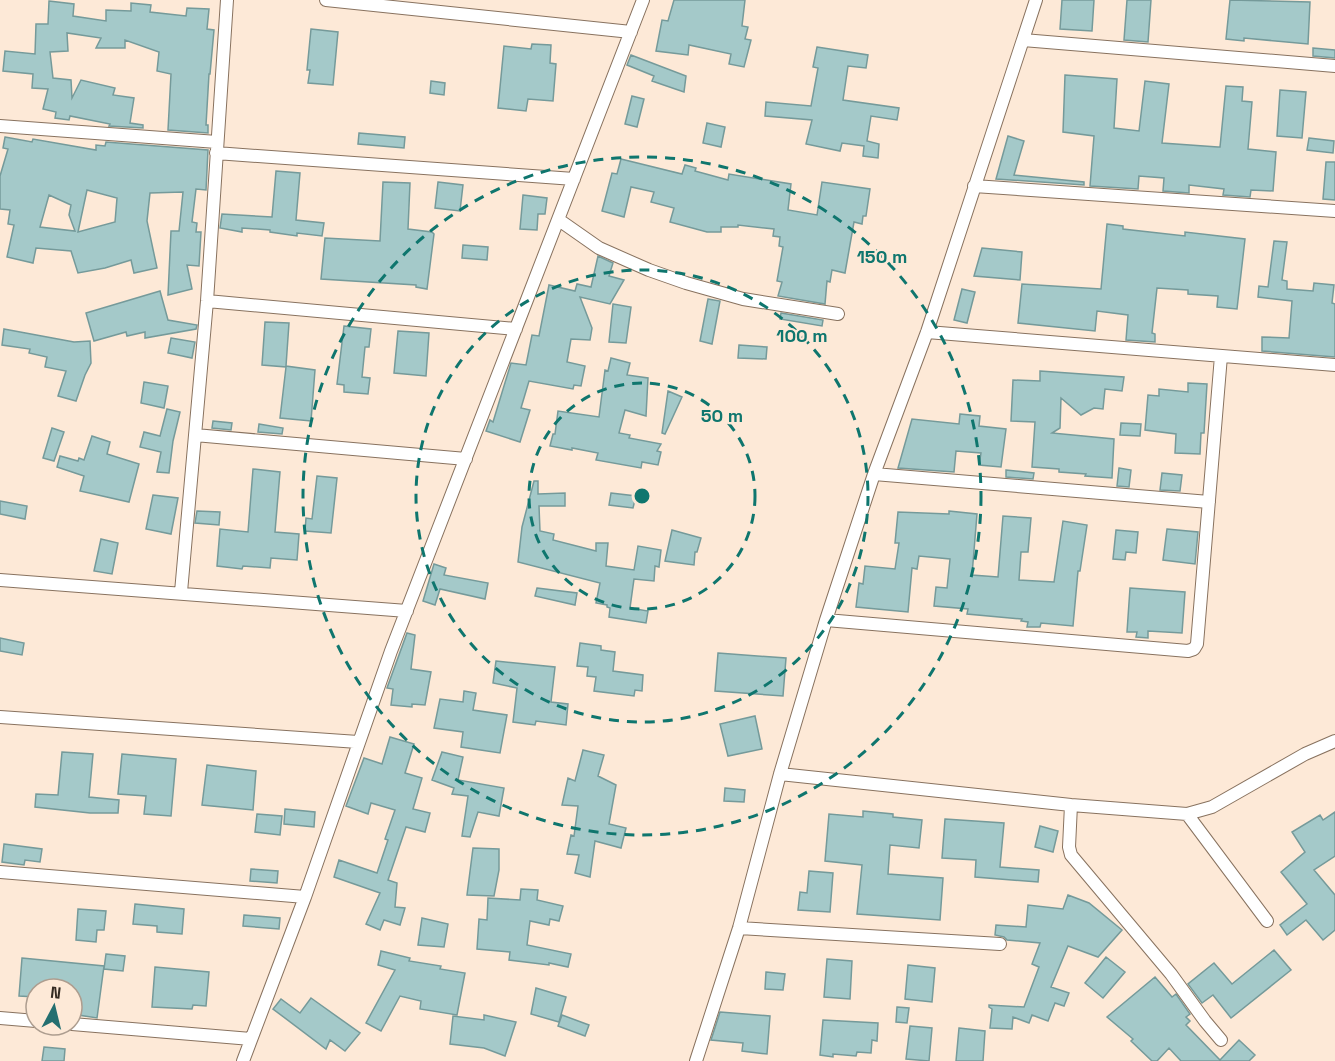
<svg xmlns="http://www.w3.org/2000/svg" width="1335" height="1061" viewBox="0 0 1335 1061" font-family="'Space Grotesk',sans-serif">
<style>
.building{fill:#a4c9c9;stroke:#759a9a;stroke-width:1.5;fill-rule:evenodd}
.lines{fill:none;stroke-linecap:round;stroke-linejoin:round}
.street-casing{stroke:#88725f;stroke-width:14}
.street{stroke:#fff;stroke-width:12}
.ring{fill:none;stroke:#0f766e;stroke-width:3;stroke-dasharray:10 8}
.centre{fill:#0f766e;stroke:#fde9d7;stroke-width:3}
.ring-label{font-size:18px;text-anchor:middle;font-weight:bold;fill:#0f766e;stroke:#fde9d7;stroke-width:4.5;stroke-linejoin:round;paint-order:stroke}
</style>
<rect width="100%" height="100%" fill="#fde9d7"/>
<path class="building" d="M674 0H745L742 26 748 27 745 39 751 40 744 67 729 64 731 54 689 45 688 55 656 51 662 20 668 21Z
M1062 0H1094L1092 31 1060 29Z
M1127 0H1151L1148 42 1124 40Z
M1230 0 1310 2 1308 44 1244 38V41L1226 39Z
M49 1 74 4 73 16 106 21V10L131 11V3L151 5 150 12 186 16 187 8 209 9 207 29 214 30 210 74H209L206 125H208V133L168 130 171 74 157 71 159 52 125 40V48H96L101 38 67 33 68 51 50 52 53 78 71 80 72 98 81 80 115 88 113 95 134 98 130 123 143 125V128L109 126 110 124 70 116 69 120 55 118 56 112 43 109 48 89 32 88 33 74 3 71 5 51 35 54 36 24H48Z
M311 29 338 32 333 85 308 83 310 70H307Z
M532 44 551 45 550 63 556 64 553 101 528 99 526 111 498 108 504 46 531 49Z
M817 47 868 55 866 68 848 66 843 100 899 108 897 120 871 116 867 141 879 144 878 158 863 156 864 146 842 143 840 151 806 144 812 120 765 116 766 102 811 106 818 68 813 67Z
M1313 48 1335 50V58L1313 56Z
M631 55 686 76 684 92 652 81 654 76 627 65Z
M1065 75 1117 79 1114 128 1139 131 1145 81 1169 84 1162 143 1218 147H1220L1226 86 1243 87 1242 101 1252 102 1248 149 1276 152 1273 191 1251 190 1250 197 1223 195 1224 189 1189 185V193L1163 191 1164 178 1139 176 1138 189 1090 186 1094 136 1063 132Z
M431 81 445 83 444 95 430 93Z
M1280 90 1306 92 1302 138 1277 136Z
M632 96 644 99 637 127 625 124Z
M707 123 725 127 721 147 703 143Z
M359 133 405 137 404 148 358 144Z
M1008 136 1024 141 1014 175 1084 182V185L996 179Z
M5 137 32 142 33 139 96 150V145L105 146 106 142 208 150 206 190 196 189 192 222 197 223 196 232H201L199 266 187 265 192 289 168 295 171 231H179L183 192 150 193 147 221 157 268 134 273 131 260 105 268 78 273 71 251 36 248 33 263 7 257 14 225 8 224 10 210 0 209V176L8 149 3 148ZM87 190 117 198 115 222 78 232ZM49 195 71 205 69 215 75 231 40 227Z
M1309 138 1334 141 1333 153 1307 150Z
M621 159 682 174 685 165 696 168 695 171 728 180 729 174 791 184 788 210 817 215 822 182 870 189 866 216H863L862 224 854 222 845 273 832 270 830 282 827 281 825 304 778 296 782 282 777 281 783 247 779 246 780 237 773 236 774 229 738 225V227H721V232H707L670 222 674 208 651 202 654 192 631 187 624 217 602 211 612 173 617 174Z
M1326 162H1335V200L1323 199Z
M276 171 300 173 296 220 324 223 322 236 297 233V236L270 232V230L242 228V232L220 228 222 214 272 217Z
M383 182 410 183 408 229 432 232 434 234 427 289 416 287V285L321 279 325 238 380 241Z
M438 182 463 185 460 211 435 208Z
M523 195 547 198 545 214H538L537 230 520 229Z
M1107 224 1123 226V229L1185 236V232L1245 239 1237 309 1217 307 1218 296 1188 294V290L1157 288 1152 333 1155 334V342L1126 340 1128 315 1097 311 1095 331 1018 323 1022 284 1101 289Z
M1274 241 1287 242 1282 280 1287 281V289L1313 291 1314 283 1334 285 1332 303 1335 304V357L1262 351V337L1289 338 1292 301 1258 297 1259 286 1268 287Z
M463 245 488 247 487 260 462 258Z
M982 248 1022 252 1020 280 974 276Z
M598 256 613 263 609 276 624 280 610 304 580 297 592 328 590 340 571 339 567 362 585 366 581 386 574 385 573 389 529 381 521 408 530 410 520 442 486 431 490 420 493 422 511 363 526 365 532 335 539 336 549 285 575 291 577 284 591 287Z
M962 289 975 292 967 323 954 320Z
M160 291 168 320 197 325 196 329 145 338V332L127 336 126 332 94 341 86 313Z
M708 299 720 301 712 344 700 341Z
M613 304 631 307 626 343 609 342Z
M781 313 823 320 822 326 780 319Z
M265 322 289 323 286 366 315 370 311 421 280 418 286 367 262 365Z
M344 326 371 329 369 347H365L362 377 370 378 368 394 344 392V385L337 384Z
M4 329 74 342 90 341 91 363 85 375 76 401 58 396 66 371 45 367 47 357 29 353 30 349 2 345Z
M398 331 429 333 426 376 394 373Z
M171 338 195 342 192 358 168 353Z
M739 345 767 347 766 359 738 358Z
M611 358 630 363 627 375 648 378 646 416 625 410 619 433 630 435 629 438 661 444 657 451 661 452 658 465 642 462 641 468 596 460 598 453 572 448V450L550 446 553 434H555L558 411 599 417 605 370 608 371Z
M1040 371 1124 377 1122 391 1105 389 1103 409 1094 408 1081 415 1061 398 1060 428 1052 433 1114 439 1112 478 1085 476 1086 474 1059 472V469L1032 467 1035 422 1011 421 1013 380 1040 381Z
M144 382 168 386 164 408 141 403Z
M1188 383 1207 384 1204 433H1201L1200 454 1175 453 1176 434 1145 430 1148 395 1159 396V389L1188 392Z
M668 391 682 397 665 434 662 433Z
M167 409 180 412 173 441 169 473 157 472 161 452 140 447 144 432 160 436Z
M960 414 980 416 979 426 1006 429 1001 467 979 465 981 453 956 451 954 472 898 468 912 419 959 424Z
M213 421 232 423 231 430 212 428Z
M1121 423 1141 424 1140 436 1120 435Z
M259 424 283 428 282 434 258 432Z
M52 428 64 432 54 461 43 458Z
M92 436 110 442 107 454 139 464 129 502 80 491 84 476 57 467 60 456 78 461 79 458 84 460Z
M1119 468 1131 470 1129 487 1117 486Z
M253 469 280 472 275 532 299 534 297 560 271 558 270 568 243 566 242 569 217 566 220 529 248 532Z
M1006 470 1034 473 1033 479 1006 477Z
M1162 473 1182 475 1180 491 1160 490Z
M317 476 337 478 331 533 305 531 306 518 312 519Z
M534 481H538V494L565 493V506H539L540 531 554 534 553 540 596 551V543H608L606 566 634 570 638 546 661 550 659 567 655 566 654 581 634 579 630 608 648 611 646 623 609 617 610 608 607 607V605L596 603 600 583 518 562 522 527Z
M611 493 636 496 633 508 609 505Z
M153 495 178 498 171 534 146 529Z
M0 501 27 506 25 519 0 514Z
M197 511 220 512 219 525 195 523Z
M949 511 977 514 972 575 998 577 1003 516 1031 518 1028 552H1021L1019 580 1054 582 1063 521 1087 525 1080 571H1078L1073 626 1041 623 1040 627H1027L1028 622 1021 621 1022 619 967 614 968 609 934 606 936 587 947 588 950 559 919 556 917 569 912 568 908 612 856 607 859 583 863 584 865 566 895 569 899 543H895L898 512 949 514Z
M1167 529 1198 532 1195 564 1163 560Z
M672 530 701 538 697 552H695L694 565 665 561Z
M1116 530 1138 532 1136 553 1126 552 1125 560 1113 559Z
M101 539 118 543 112 574 94 571Z
M434 564 446 568 444 575 488 583 485 599 440 589 435 605 423 601Z
M537 588 577 593 575 605 535 596Z
M1130 588 1185 592 1182 633 1148 631V638L1136 637 1137 632H1127Z
M407 633 415 635 411 669 431 672 425 705 412 704V707L391 705 393 689 387 688Z
M0 638 24 643 22 655 0 651Z
M580 643 601 646V650L615 652 613 671 643 675 642 691 635 690 634 696 594 691 596 677 587 676 588 667 577 666Z
M718 653 786 658 783 696 715 691Z
M496 661 555 667 551 702 568 704 566 725 536 721 535 725 513 722 517 688 493 683Z
M464 691 476 693 473 710 507 715 500 753 461 747 463 732 434 728 440 699 463 702Z
M755 716 762 749 728 756 720 724Z
M390 737 414 744 405 773 422 778 413 809 430 813 425 832 406 827 388 880 397 883 395 907 405 908 400 925 384 920 380 930 366 924 380 893 334 877 339 860 377 873 388 840 385 839 395 810 371 803 368 814 346 806 364 758 382 764Z
M583 750 604 755 598 776 616 785 609 824 626 828 621 848 595 841 590 877 575 873 579 855 567 854 571 835 574 836 578 806 562 805 568 778 575 781Z
M62 752 93 754 89 797 119 800 118 813H90L35 807 36 794 58 795Z
M442 752 463 757 458 780 504 788 499 816 478 812 470 837 462 836 468 796 452 794 454 788 432 780Z
M122 754 176 759 171 816 144 814 146 796 118 794Z
M207 765 256 771 253 810 202 805Z
M725 788 745 790 744 802 724 801Z
M285 809 315 812 314 827 284 824Z
M863 811 893 814V817L922 820 919 848 890 845 888 874 943 878 940 920 857 914 862 865 825 861 829 814 863 817Z
M1335 812V856L1314 870 1335 895V930L1323 940 1306 920 1287 935 1280 925 1307 904 1281 872 1305 852 1292 832 1320 815 1323 820Z
M257 814 282 816 280 835 255 832Z
M945 819 1004 823 1000 867 1039 870 1038 882 975 877 976 860 942 858Z
M1040 826 1058 831 1053 852 1035 847Z
M4 844 42 849 40 862 25 860 24 865 2 862Z
M473 848 499 849V870L494 896 467 895Z
M251 869 278 871 277 883 250 881Z
M809 871 833 873 830 912 798 910 800 892 807 893Z
M521 889 538 890 537 900 563 906 559 921 550 919 549 925 530 921 527 945 571 954 568 967 549 963V965L509 960 510 952 477 949 479 919 487 920 488 898 520 900Z
M1068 895 1089 903 1122 930 1098 957 1068 946 1051 987 1069 993 1064 1006 1055 1003 1048 1021 1032 1015 1029 1023 1013 1017 1012 1029 990 1028 992 1009 989 1007V1005L1024 1007 1039 967 1032 964 1040 943 1007 940 1004 937 995 935 996 925 1026 927 1028 905 1063 909Z
M135 904 184 909 182 934 157 932V926L133 924Z
M78 909 106 911 104 930H97L96 942 76 940Z
M244 915 280 918 279 929 243 926Z
M422 918 448 924 444 947 418 945Z
M1274 950 1291 970 1231 1018 1213 995 1202 1003 1188 984 1214 963 1232 984Z
M381 951 410 958 409 961 441 966 440 969 465 973 457 1015 420 1009 421 1001 400 996 381 1031 366 1023 395 970 378 965Z
M106 954 125 956 123 971 104 969Z
M1106 957 1125 972 1103 998 1085 983Z
M22 958 104 966 97 1018 72 1014V989H36V997L19 996Z
M827 959 852 961 850 999 824 997Z
M908 965 935 968 932 1002 905 999Z
M155 967 209 972 206 1006 193 1005 192 1009 152 1007Z
M766 972 785 974 783 990 765 989Z
M1155 977 1172 997 1176 994 1190 1014 1186 1017 1190 1021 1186 1025 1220 1060 1239 1040 1255 1055 1249 1061H1181L1169 1048 1157 1061H1152L1131 1041 1133 1039 1107 1017Z
M536 988 566 997 559 1022 531 1014Z
M311 998 360 1033 345 1051 330 1040 326 1049 273 1009 281 999 300 1013Z
M897 1007 909 1008 907 1023 896 1022Z
M720 1012 770 1016 767 1054 742 1051 743 1043 711 1040Z
M484 1015 516 1022 505 1056 484 1048 450 1044 453 1016 484 1020Z
M562 1015 589 1025 585 1036 558 1026Z
M823 1020 878 1023 877 1041 872 1040 871 1053 857 1052 856 1056 833 1054V1057L820 1055Z
M910 1026 932 1028 929 1061 906 1059Z
M959 1028 985 1031 983 1061H956Z
M44 1047 65 1049 64 1061H42Z"/>
<g class="lines">
<defs>
<path id="street" d="M326 0 631 32
M1023 40 1335 66
M0 126 217 142
M216 153 574 179
M974 186 1335 211
M559 220 599 248 649 270 686 283 743 299 838 314
M207 301 516 329
M927 332 1335 365
M195 435 466 459
M874 474 1209 502
M0 580 407 611
M181 592 207 301 227 0
M826 620 1188 651 1194 649 1197 644 1221 356
M0 717 358 742
M780 774 1071 805 1187 814 1212 807 1305 754 1335 741
M1071 805 1069 847 1071 855 1171 974 1205 1021 1221 1040
M1187 814 1267 921
M0 872 305 897
M739 928 1000 944
M0 1018 36 1021
M72 1024 251 1039
M243 1061 305 897 391 651 643 0
M696 1061 739 928 780 774 826 620 874 474 927 332 1036 0"/>
</defs>
<use href="#street" class="street-casing"/>
<use href="#street" class="street"/>
</g>
<g class="ring">
<circle cx="642" cy="496" r="113"/>
<circle cx="642" cy="496" r="226"/>
<circle cx="642" cy="496" r="339"/>
</g>
<circle cx="642" cy="496" r="9" class="centre"/>
<g class="ring-label">
<text x="882" y="263">150 m</text>
<text x="802" y="342">100 m</text>
<text x="722" y="422">50 m</text>
</g>
<g transform="translate(54 1007) rotate(7)"><circle r="28" fill="#fde9d7" stroke="#ad9d8f" stroke-width="1.5"/>
<path d="M0-4.5L10 22L0 15L-10 22Z" fill="#246f70"/>
<text y="-9" font-size="16" font-weight="bold" text-anchor="middle" fill="#342b22">N</text>
</g>
</svg>
